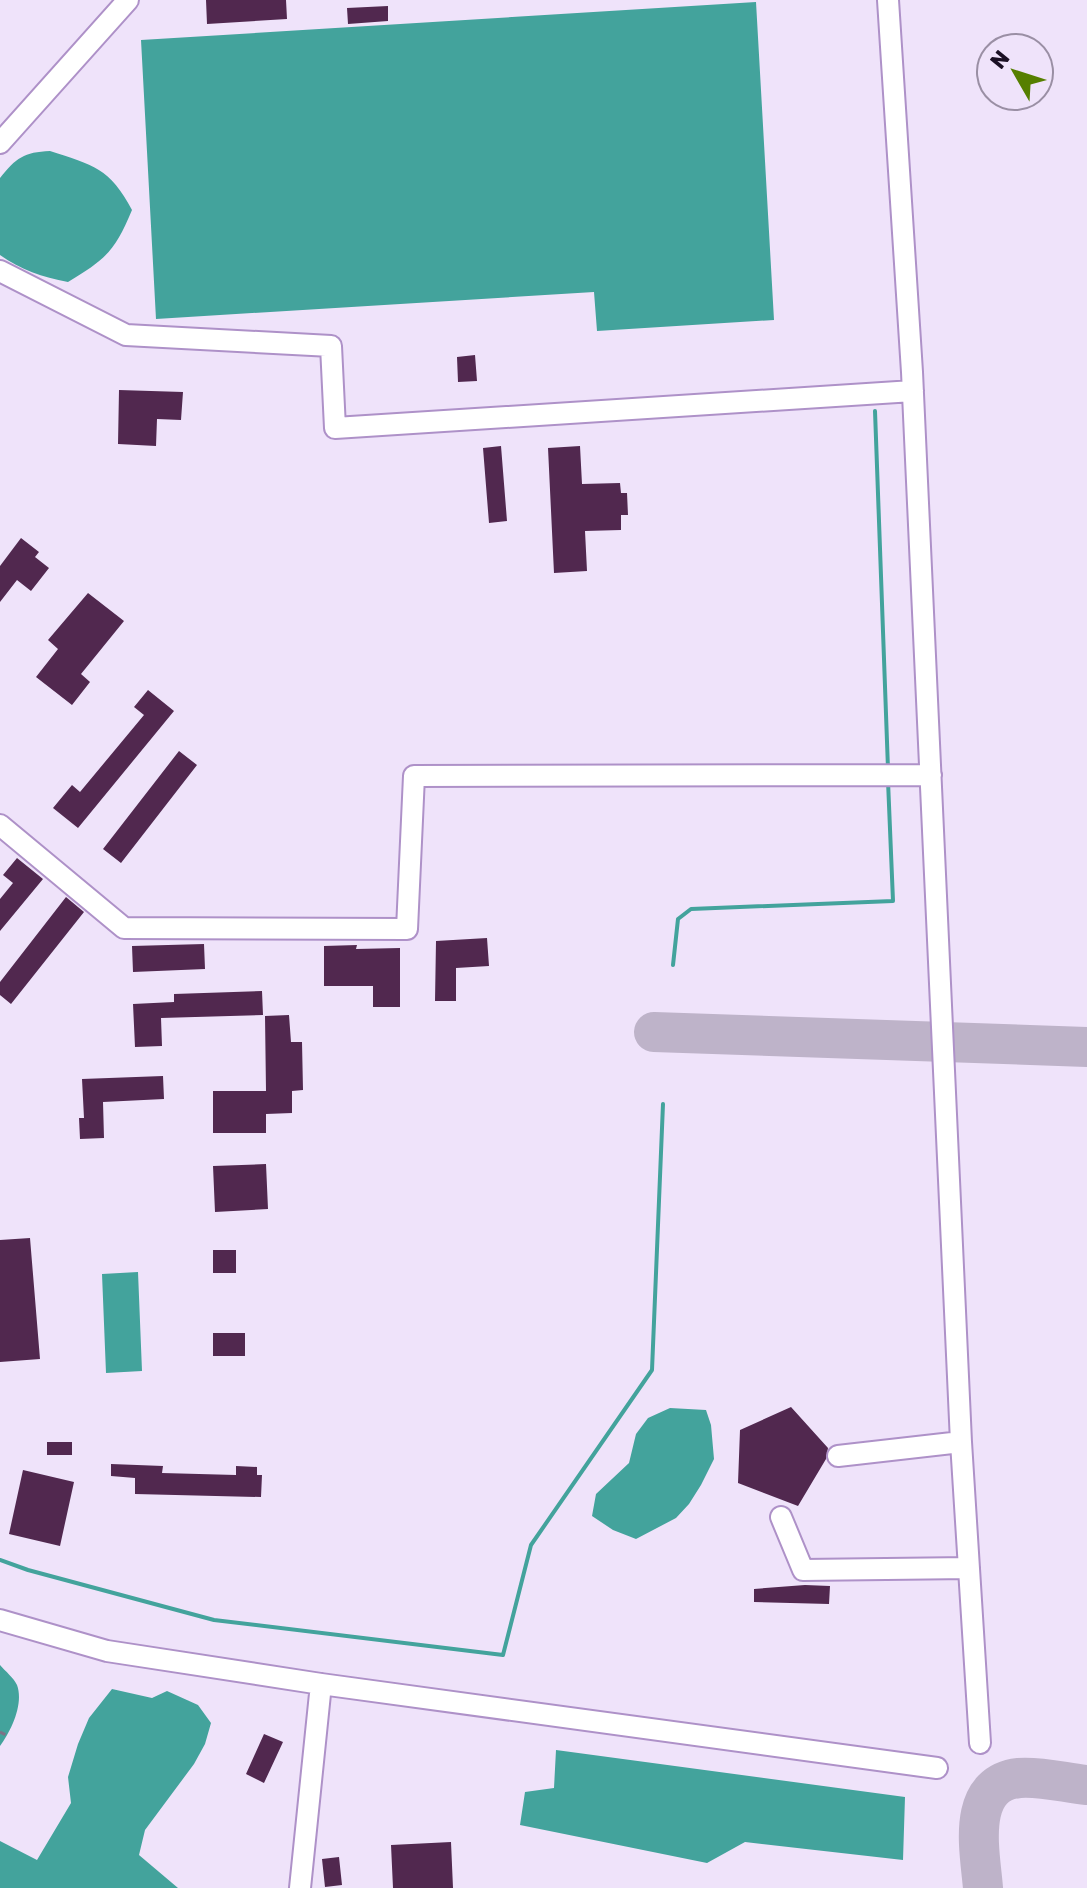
<svg xmlns="http://www.w3.org/2000/svg" width="1087" height="1888" viewBox="0 0 1087 1888" font-family="Rubik,sans-serif">
<style>
.water{fill:#43a39c}
.lines{fill:none;stroke-linecap:round;stroke-linejoin:round}
.stream{stroke:#43a39c;stroke-width:4}
.taxiway{stroke:#beb3c9;stroke-width:40}
.building{fill:#51284f}
.minor-casing{stroke:#ae91c8;stroke-width:24}
.path{stroke:#7d7287;stroke-width:3;stroke-dasharray:6 6;stroke-linecap:butt}
.minor{stroke:#fff;stroke-width:20}
</style>
<rect width="100%" height="100%" fill="#efe3fa"/>
<path class="water" d="M756 2 774 320 597 331 594 292 156 319 141 40Z
M50 151C93 165 110 168 132 210 115 251 106 259 68 282 42 277 21 270 0 255V178C16 158 24 152 50 151Z
M138 1272 142 1371 106 1373 102 1274Z
M670 1408 706 1410 711 1425 714 1459 701 1485 689 1504 676 1518 636 1539 613 1530 592 1516 596 1494 629 1463 636 1434 648 1418Z
M0 1665C5 1671 14 1678 17 1685 24 1704 11 1731 0 1746Z
M112 1689 152 1698 167 1691 198 1705 211 1723 205 1744 194 1764 145 1830 139 1855 178 1888H0V1841L37 1860 71 1803 68 1777 78 1744 89 1718Z
M556 1750 905 1797 903 1860 745 1842 707 1863 520 1825 525 1792 554 1788Z"/>
<g class="lines">
<path class="stream" d="M875 411 888 769
M673 965 678 919 691 909 893 901 888 781
M0 1560 28 1570 214 1620 503 1655 531 1545 652 1370 663 1104"/>
<path class="taxiway" d="M654 1032 1087 1047
M983 1888C980 1851 965 1784 1019 1778 1040 1776 1066 1783 1087 1785"/>
</g>
<path class="building" d="M206 0H286L287 19 207 24Z
M388 6V21L348 24 347 8Z
M475 355 477 381 458 382 457 357Z
M119 390 183 392 181 420 157 419 156 446 118 444Z
M501 446 507 521 489 523 483 448Z
M580 446 582 484 620 483 621 493H627L628 515H621V530L585 531 587 571 554 573 548 448Z
M21 538 39 552 35 557 49 568 31 591 17 580 0 602V566Z
M88 593 124 621 81 674 90 682 72 705 36 677 58 649 48 640Z
M148 690 174 711 78 828 53 808 72 785 80 792 144 715 134 707Z
M179 751 197 765 121 863 103 849Z
M17 858 43 879 0 931V899L13 883 3 875Z
M66 897 84 912 11 1004 0 995V982Z
M487 938 489 966 456 968V1001H435L436 941Z
M204 944 205 969 133 972 132 946Z
M357 945 356 949 400 948V1007H373V986H324V946Z
M262 991 263 1015 161 1018 162 1046 135 1047 133 1004 174 1002V994Z
M289 1015 291 1042H302L303 1090 292 1091V1113L266 1114V1133H213V1091H266L265 1016Z
M163 1076 164 1099 103 1102 104 1138 80 1139 79 1118H84L82 1079Z
M266 1164 268 1209 215 1212 213 1166Z
M30 1238 40 1359 0 1362V1240Z
M213 1250H236V1273H213Z
M213 1333H245V1356H213Z
M791 1407 828 1448 826 1459 798 1506 738 1483 740 1430Z
M47 1442H72V1455H47Z
M111 1464 163 1466 162 1473 236 1475V1466L257 1467V1475H262L261 1497 135 1494V1478L111 1476Z
M23 1470 74 1482 60 1546 9 1534Z
M805 1585 830 1586 829 1604 754 1602V1589Z
M264 1734 283 1742 264 1783 246 1774Z
M451 1842 453 1888H393L391 1845Z
M339 1857 342 1885 325 1887 322 1859Z"/>
<g class="lines">
<defs>
<path id="minor" d="M888 0 912 372 961 1442 980 1743
M0 143 128 0
M0 271 126 335 331 346 335 428 913 391
M0 825 124 928 407 929 414 776 931 775
M838 1456 961 1442
M781 1517 803 1570 969 1568
M0 1620 107 1651 321 1684 937 1768
M300 1888 321 1684"/>
</defs>
<use href="#minor" class="minor-casing"/>
<path class="path" d="M0 1732 8 1736"/>
<use href="#minor" class="minor"/>
</g>
<g transform="translate(1015 72) rotate(309)"><circle r="38" fill="#efe3fa" stroke="#9a8fa4" stroke-width="2"/>
<path d="M0-6L14 30L0 20L-14 30Z" fill="#567f00"/>
<text y="-12" font-size="22" font-weight="bold" text-anchor="middle" fill="#1b1024">N</text>
</g>
</svg>
